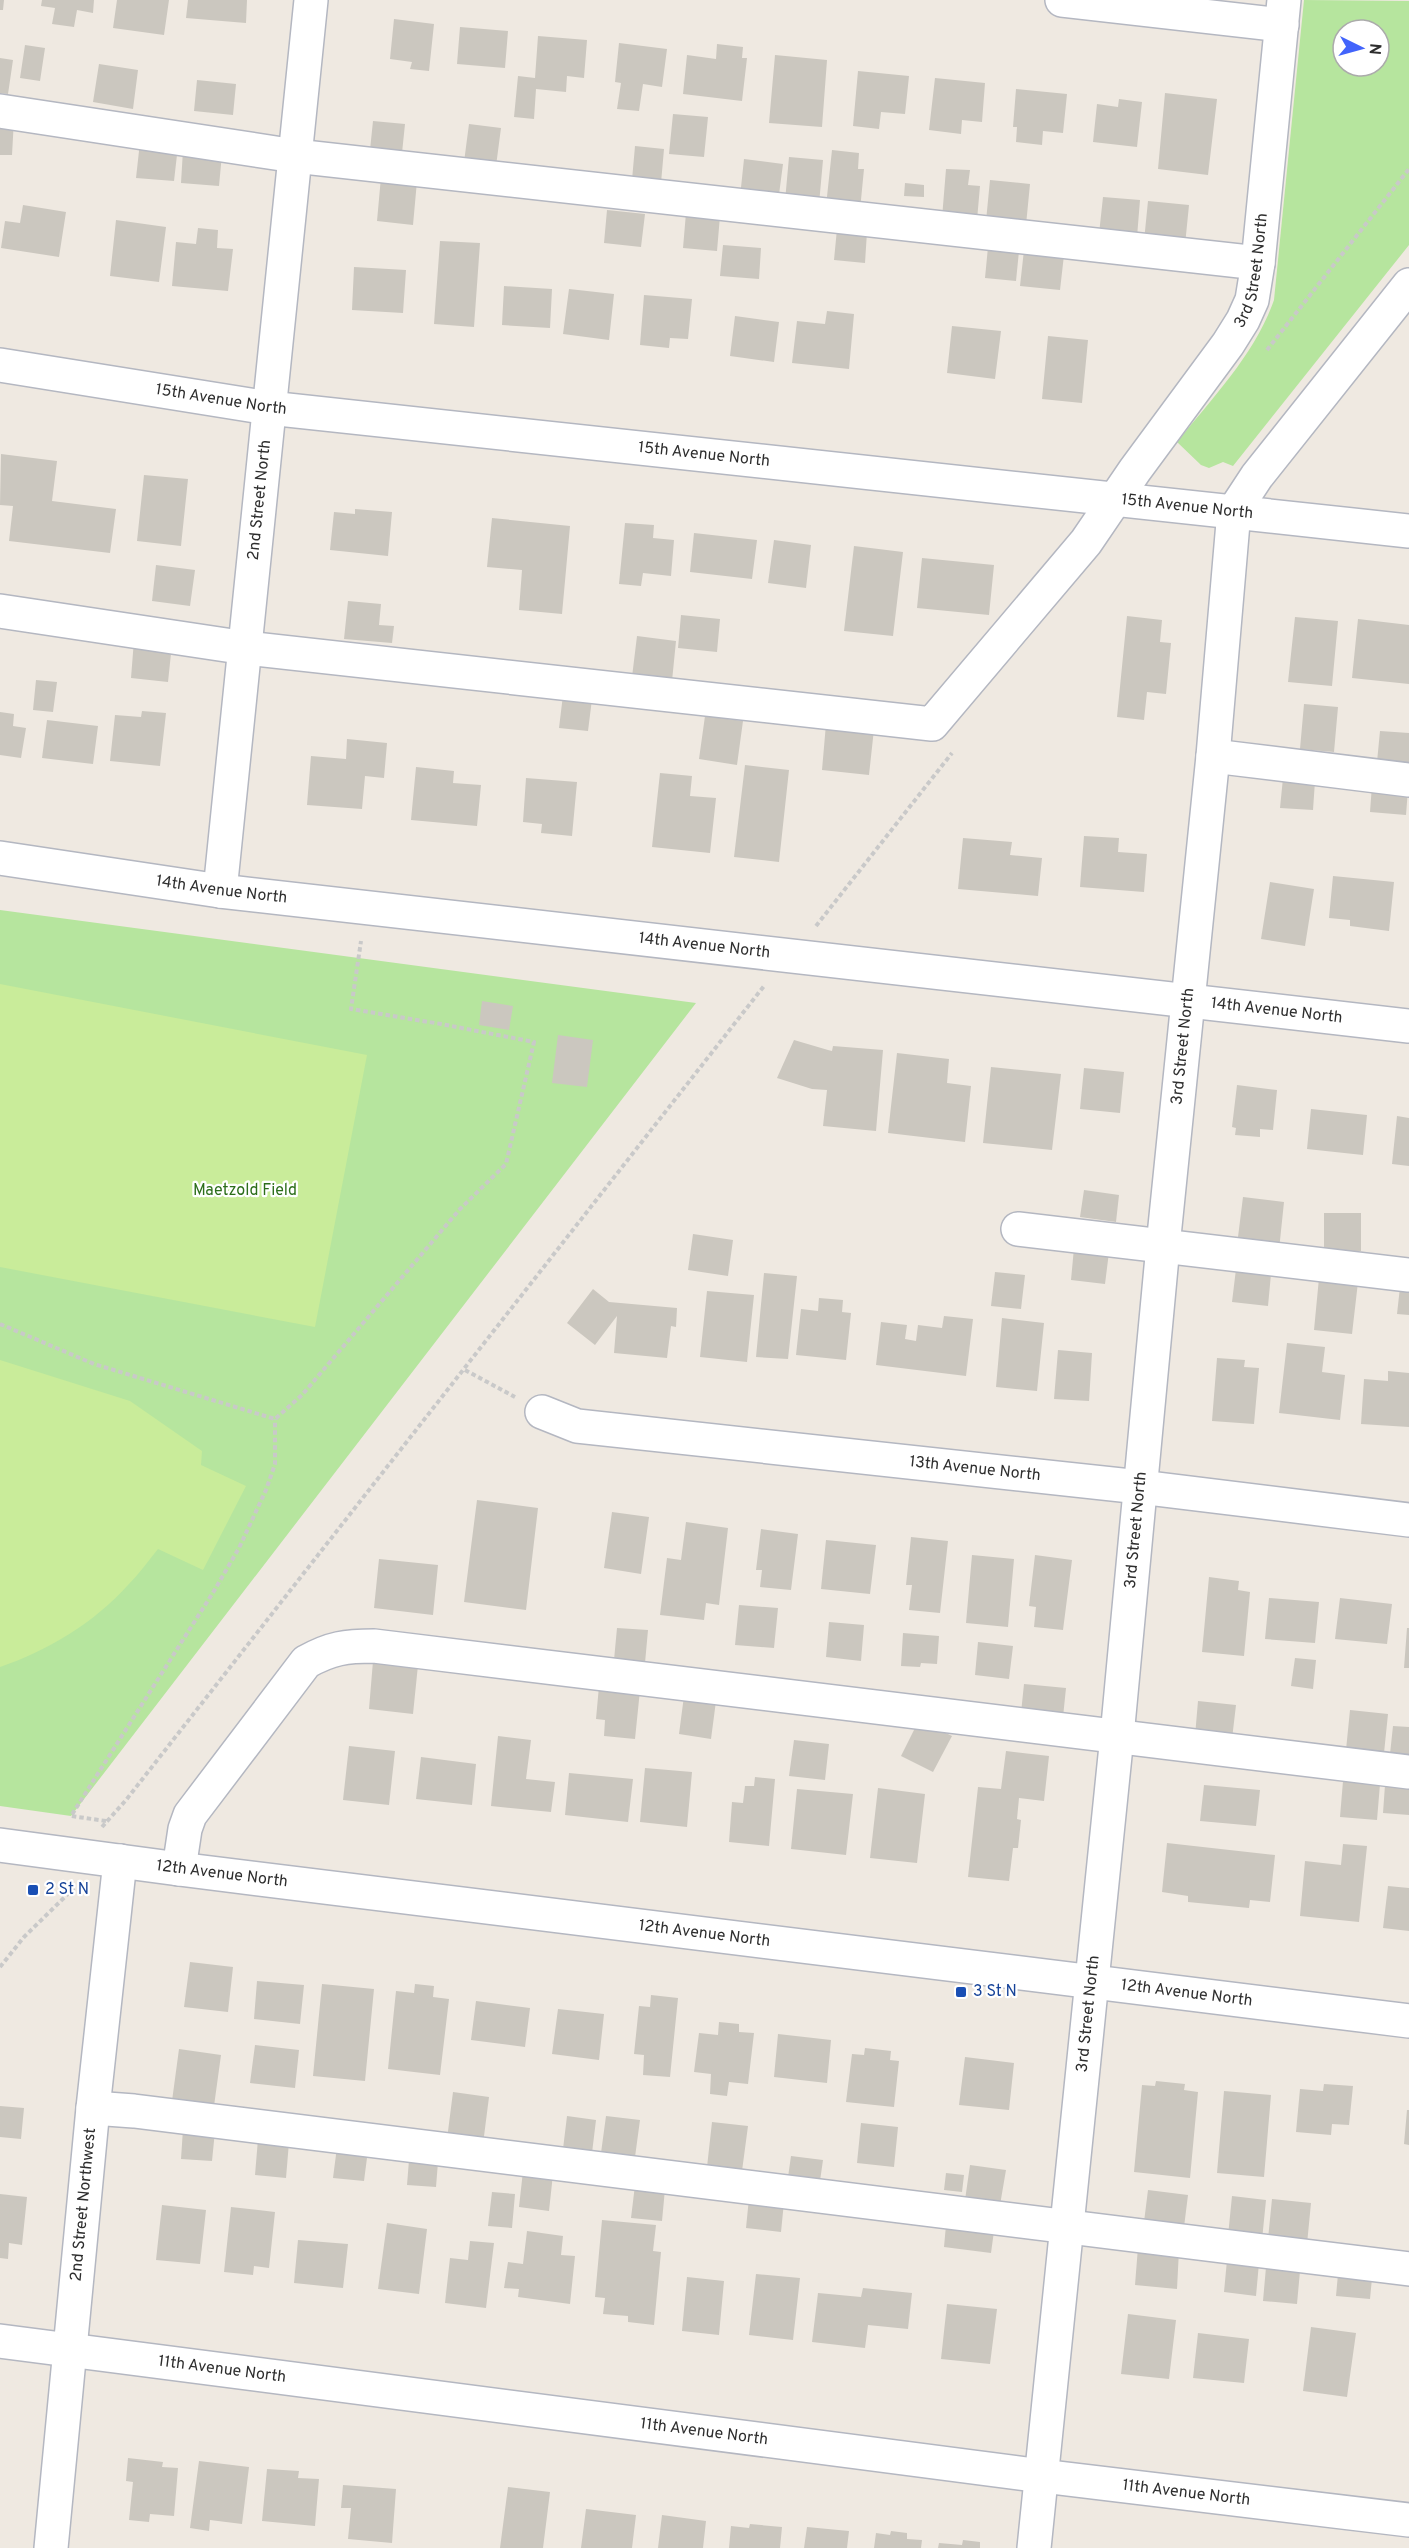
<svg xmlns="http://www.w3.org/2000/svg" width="1409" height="2548" viewBox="0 0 1409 2548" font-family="Overpass,sans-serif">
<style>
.green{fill:#b6e59e;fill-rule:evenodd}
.pitch{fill:#c9ec9a}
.building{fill:#cbc7bf}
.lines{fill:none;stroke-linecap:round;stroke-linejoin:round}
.minor-casing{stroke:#b4b7c1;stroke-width:36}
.path{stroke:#c9c9c9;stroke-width:4;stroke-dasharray:4.5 3;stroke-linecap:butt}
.minor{stroke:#fff;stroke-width:33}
.transit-dot{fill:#1a4fb4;stroke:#fff;stroke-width:2}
.labels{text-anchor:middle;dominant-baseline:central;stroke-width:4.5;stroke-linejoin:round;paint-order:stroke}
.street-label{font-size:16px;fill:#2e2e2e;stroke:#fff}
.park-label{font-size:16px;fill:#2c6e1b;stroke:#fff}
.transit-label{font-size:16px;fill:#164399;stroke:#fff;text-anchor:start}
</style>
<rect width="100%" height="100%" fill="#efe9e1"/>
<path class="green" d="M1304 0 1409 1V245L1233 466 1223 462 1209 468 1201 465 1177 442C1213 397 1255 354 1274 300ZM1343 30H1379V66H1343Z
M0 910 696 1003 71 1816 0 1806Z"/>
<path class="pitch" d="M0 984 367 1055 315 1327 0 1267Z
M0 1360 130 1401 202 1451 201 1465 246 1486 203 1570 158 1549C148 1561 139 1574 128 1585 94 1623 47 1651 0 1667Z"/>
<path class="building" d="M0 0H4L3 10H0Z
M42 0H94L93 13 77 10 74 27 52 24 55 8 41 6Z
M117 0H169L164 35 113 28Z
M188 0H247L246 23 186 18Z
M394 19 434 24 429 71 410 69 412 62 390 59Z
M460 27 508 31 505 68 457 64Z
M538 36 587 40 584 78 567 76 566 92 536 89 534 119 514 117 518 76 535 78Z
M619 43 667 49 662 87 643 84 639 111 617 109 621 83 615 82Z
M717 44 743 47 742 58H747L742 101 683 94 687 55 716 59Z
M25 45 45 48 40 81 20 78Z
M775 55 827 60 822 127 769 123Z
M0 58 13 60 8 94 0 93Z
M99 64 138 70 133 109 93 102Z
M858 71 909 76 905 114 881 112 879 129 853 126Z
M935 78 985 83 982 122 962 120 961 134 929 130Z
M197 80 236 84 233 115 194 111Z
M1016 89 1067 94 1063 133 1043 131 1042 145 1016 142 1017 127H1013Z
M1165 93 1217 99 1208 175 1158 169Z
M1119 99 1142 102 1137 147 1093 142 1097 104 1118 107Z
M673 114 708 117 704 157 669 154Z
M0 118 14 119 12 155H0Z
M373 121 405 124 402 153 370 150Z
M469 124 501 128 496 166 464 162Z
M140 142 178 146 174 181 136 178Z
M635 146 664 149 661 183 632 180Z
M183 150 222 154 219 186 181 183Z
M832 150 859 153 858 169H864L860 210 826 206Z
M789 157 823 160 819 204 785 201Z
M744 159 783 164 778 202 740 197Z
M946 169 970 170 968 185 980 186 977 220 942 218Z
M381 177 417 181 413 225 377 221Z
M990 180 1030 184 1026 225 986 221Z
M905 183 924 185V197L904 196Z
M1103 197 1140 200 1137 237 1099 234Z
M1148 201 1189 205 1185 245 1144 241Z
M23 205 66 212 59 257 1 248 5 221 20 223Z
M607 210 645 214 641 247 604 243Z
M686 213 720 216 717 251 683 248Z
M116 220 166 227 159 282 110 276Z
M198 228 218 230 217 248 233 249 228 291 172 286 176 242 196 244Z
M837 229 867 232 865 263 834 260Z
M440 241 480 243 474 327 434 324Z
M723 245 761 248 759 279 720 276Z
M988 247 1019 251 1016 281 985 278Z
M1024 250 1064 255 1060 290 1020 286Z
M354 267 406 270 403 313 352 310Z
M504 286 552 289 550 328 502 325Z
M569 289 614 294 609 340 563 334Z
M644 295 692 299 688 339 670 338 669 348 640 345Z
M827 311 854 314 849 369 792 363 797 321 825 324Z
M735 316 779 322 774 362 730 356Z
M952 326 1001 331 995 379 947 373Z
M1048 336 1088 340 1082 403 1042 399Z
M1 454 57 461 52 501 116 509 110 553 9 541 13 506 0 505Z
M144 475 188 479 181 546 137 541Z
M355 509 392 512 388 556 330 550 334 512 355 514Z
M492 518 570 526 562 614 519 610 522 570 487 567Z
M625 523 654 525 653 538 674 540 671 576 643 573 641 586 619 584Z
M694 533 757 540 752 579 690 572Z
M774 540 811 545 806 588 768 583Z
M854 546 903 552 893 636 844 631Z
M922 558 994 565 989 615 917 608Z
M156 565 195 570 190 606 152 601Z
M348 601 381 604 379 625 394 626 392 643 344 639Z
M681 615 720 619 717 652 678 648Z
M1127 616 1162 620 1160 642 1171 643 1166 694 1147 692 1144 720 1117 717Z
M1295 617 1338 621 1332 686 1288 682Z
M1358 619 1409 625V684L1352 678Z
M637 636 676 641 672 681 632 677Z
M134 640 172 644 168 682 131 678Z
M36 680 57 682 53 712 33 710Z
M563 695 592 699 588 731 559 728Z
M1304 704 1338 707 1334 752 1300 749Z
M142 711 166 713 160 766 110 761 115 715 141 717Z
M0 712 14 714 13 726 26 728 21 758 0 755Z
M705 716 743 721 737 765 699 759Z
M47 720 98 726 93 764 42 758Z
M826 724 874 729 869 775 822 770Z
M1380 731 1409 733V765L1377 762Z
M347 739 387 743 384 778 365 776 362 809 307 805 311 756 346 759Z
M745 765 789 770 779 862 734 857Z
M416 767 454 771 453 783 481 785 477 826 411 820Z
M660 773 692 776 690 796 716 798 710 853 652 847Z
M526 778 577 782 572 836 541 833 542 824 523 822Z
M1283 778 1315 781 1313 810 1280 808Z
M1372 785 1408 789 1406 815 1370 812Z
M1084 836 1119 838 1118 852 1147 854 1144 892 1080 887Z
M963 838 1012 842 1010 855 1042 858 1038 896 958 889Z
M1333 876 1394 882 1389 931 1350 926V920L1329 918Z
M1270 882 1314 889 1305 946 1261 939Z
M482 1001 513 1006 509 1030 479 1025Z
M558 1035 593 1040 587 1087 552 1083Z
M794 1040 828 1050 832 1051 833 1046 883 1050 876 1131 823 1126 827 1090 812 1089 777 1078Z
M897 1053 949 1059 947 1083 971 1086 965 1142 888 1133Z
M991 1067 1061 1074 1052 1150 983 1143Z
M1084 1068 1124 1072 1120 1113 1080 1109Z
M1237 1085 1277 1090 1273 1130 1260 1129V1137L1235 1135 1236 1128 1232 1127Z
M1311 1109 1367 1115 1363 1155 1307 1149Z
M1397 1116 1409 1118V1166L1392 1164Z
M1084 1190 1119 1195 1116 1222 1080 1217Z
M1243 1197 1284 1202 1279 1250 1237 1245Z
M1324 1213H1361V1251H1324Z
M693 1234 733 1240 728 1276 688 1270Z
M1074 1248 1109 1252 1105 1284 1071 1280Z
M1236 1269 1271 1274 1268 1306 1232 1302Z
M995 1272 1025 1275 1021 1309 991 1306Z
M764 1273 797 1276 788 1359 756 1357Z
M1319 1278 1358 1282 1352 1334 1314 1330Z
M1400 1287 1409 1288V1315L1397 1314Z
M593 1289 609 1302 677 1308 676 1327 671 1326 667 1358 614 1353 617 1316 595 1345 567 1323Z
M707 1291 754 1295 747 1362 700 1357Z
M819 1298 843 1300 842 1312 851 1313 846 1360 796 1355 801 1309 818 1311Z
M944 1316 973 1319 966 1376 876 1365 881 1322 907 1325 905 1339 916 1341 918 1325 942 1328Z
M1002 1318 1044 1323 1037 1391 996 1387Z
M1287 1343 1325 1347 1322 1372 1345 1375 1340 1420 1279 1413Z
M1058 1350 1092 1353 1089 1401 1054 1399Z
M1217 1358 1245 1360 1244 1367 1259 1368 1254 1424 1212 1421Z
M1388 1371 1409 1373V1427L1361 1424 1364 1379 1388 1381Z
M477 1500 538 1508 526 1610 464 1602Z
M612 1512 649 1517 641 1574 604 1568Z
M686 1522 728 1528 719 1605 706 1603 704 1620 660 1615 667 1558 681 1560Z
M761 1529 798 1534 791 1590 760 1587 762 1570H756Z
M911 1537 948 1541 940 1613 909 1610 912 1585H906Z
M826 1540 876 1545 870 1594 821 1589Z
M972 1555 1014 1559 1008 1627 966 1623Z
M1035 1555 1072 1560 1063 1630 1034 1627 1036 1607 1029 1606Z
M379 1559 438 1565 433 1615 374 1608Z
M1209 1577 1239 1581 1238 1590 1250 1592 1244 1656 1202 1652Z
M1269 1598 1319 1602 1315 1643 1265 1639Z
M1340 1598 1392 1604 1387 1644 1335 1639Z
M739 1605 778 1608 774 1648 735 1645Z
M829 1622 864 1625 861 1661 826 1657Z
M617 1628 648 1630 645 1663 614 1660Z
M1407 1628H1409V1668H1404Z
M903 1633 939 1636 937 1664 921 1663 920 1667 901 1666Z
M978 1642 1013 1646 1009 1679 975 1675Z
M1295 1658 1316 1660 1313 1689 1291 1686Z
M373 1661 418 1665 413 1714 369 1709Z
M1024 1684 1066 1688 1063 1717 1021 1713Z
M599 1686 640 1690 635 1739 604 1736 605 1720 596 1719Z
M684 1696 716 1701 711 1739 679 1734Z
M1198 1701 1236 1705 1232 1739 1195 1736Z
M1350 1710 1388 1714 1384 1753 1346 1750Z
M919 1720 952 1736 933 1772 901 1756Z
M1393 1726 1409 1727V1756L1390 1754Z
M498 1736 531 1740 526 1779 555 1782 551 1812 491 1806Z
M794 1740 829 1744 825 1780 789 1776Z
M349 1746 395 1751 389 1805 343 1800Z
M1006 1751 1049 1756 1044 1801 1019 1798 1017 1819 1021 1820 1018 1848H1013L1009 1881 968 1877 978 1787 1001 1789Z
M421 1757 476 1764 472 1805 416 1799Z
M645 1768 692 1772 687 1827 640 1822Z
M569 1773 633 1779 628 1822 565 1815Z
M755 1777 775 1779 769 1846 729 1842 732 1802 743 1803 745 1786H754Z
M1343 1781 1380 1784 1377 1820 1340 1817Z
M1204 1785 1260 1790 1256 1826 1200 1821Z
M1385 1785 1409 1787V1815L1383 1813Z
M878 1788 925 1794 917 1863 870 1858Z
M797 1789 853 1794 846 1855 791 1849Z
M1167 1843 1275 1855 1270 1902 1250 1900 1249 1908 1188 1902V1896L1162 1892Z
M1343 1844 1367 1846 1359 1922 1300 1916 1305 1861 1341 1865Z
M1388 1886 1409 1888V1931L1383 1928Z
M190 1962 233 1967 228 2012 184 2007Z
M257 1981 304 1985 300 2024 254 2019Z
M322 1984 374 1989 365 2081 313 2076Z
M415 1984 434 1986 433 1997 449 1999 440 2075 388 2069 396 1991 414 1993Z
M651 1995 678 1998 670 2077 643 2075 644 2055 634 2054 639 2006 650 2007Z
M476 2001 530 2008 525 2047 471 2040Z
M558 2009 604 2014 599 2060 552 2054Z
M719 2022 739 2024V2032L754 2033 748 2084 729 2082 727 2096 710 2094 711 2074 694 2072 699 2033 718 2035Z
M778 2034 831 2040 827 2083 774 2077Z
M255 2045 299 2050 295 2088 250 2083Z
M865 2048 891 2051 890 2060 899 2061 894 2107 846 2102 852 2054 864 2055Z
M179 2049 221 2055 214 2106 172 2101Z
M965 2057 1014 2063 1009 2110 959 2105Z
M1156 2081 1185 2084 1184 2090 1198 2092 1190 2178 1134 2172 1142 2085 1155 2086Z
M1324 2084 1353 2086 1349 2125 1332 2124 1331 2135 1296 2132 1300 2089 1323 2091Z
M1224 2091 1271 2095 1264 2177 1217 2173Z
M453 2092 489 2097 483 2144 447 2139Z
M0 2106 24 2108 21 2139 0 2137Z
M1407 2110H1409V2145L1404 2144Z
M567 2116 596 2120 592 2153 563 2149Z
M606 2116 640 2120 635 2157 601 2153Z
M712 2122 748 2126 742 2171 707 2167Z
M861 2123 898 2127 894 2167 857 2163Z
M183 2129 215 2131 212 2161 181 2159Z
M258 2139 289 2142 286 2178 255 2175Z
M337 2147 368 2150 364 2181 333 2178Z
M791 2156 823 2160 820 2181 788 2177Z
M409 2160 438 2162 436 2187 407 2185Z
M970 2165 1006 2170 1000 2205 965 2200Z
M523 2171 553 2174 549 2211 519 2207Z
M946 2173 964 2175 962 2192 944 2190Z
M635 2185 665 2189 662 2221 631 2218Z
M1148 2190 1188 2195 1184 2227 1144 2222Z
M492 2192 515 2194 512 2228 488 2226Z
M0 2194 27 2197 22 2245 9 2243 8 2259 0 2258Z
M1232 2196 1266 2200 1262 2240 1228 2236Z
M749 2198 784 2202 781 2232 746 2228Z
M1272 2199 1311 2203 1307 2244 1268 2239Z
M162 2205 206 2210 200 2264 156 2260Z
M231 2207 275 2212 269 2268 254 2266 253 2275 224 2272Z
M602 2220 656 2225 653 2251 661 2252 654 2325 628 2322V2316L603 2314 605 2298 595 2297Z
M387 2223 427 2229 419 2294 378 2289Z
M946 2225 994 2231 991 2253 944 2247Z
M527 2231 563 2236 561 2255 575 2256 570 2304 518 2297 519 2289 504 2288 508 2262 523 2264Z
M298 2240 348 2244 343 2288 294 2283Z
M470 2241 494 2243 486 2308 445 2303 450 2258 468 2260Z
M1138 2247 1179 2250 1177 2289 1135 2285Z
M1227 2260 1259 2263 1256 2296 1224 2292Z
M1266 2267 1300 2271 1297 2304 1263 2301Z
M756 2274 800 2278 793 2340 749 2335Z
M1338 2274 1372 2278 1370 2299 1336 2296Z
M687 2277 724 2281 719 2335 682 2331Z
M863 2288 912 2293 908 2329 868 2325 865 2348 812 2342 818 2293 861 2297Z
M947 2304 997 2309 990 2364 941 2359Z
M1128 2314 1176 2320 1169 2379 1121 2374Z
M1311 2327 1356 2333 1347 2397 1303 2391Z
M1198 2333 1249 2339 1244 2383 1193 2378Z
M128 2458 163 2462 162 2467 178 2468 174 2516 150 2514 149 2522 129 2520 133 2482 126 2481Z
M199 2461 249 2467 242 2524 210 2520 209 2531 190 2528Z
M267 2469 299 2471 298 2478 319 2479 315 2526 262 2521Z
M343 2485 396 2489 392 2543 348 2539 351 2508H341Z
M508 2487 550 2492 543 2548H500Z
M586 2509 636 2515 632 2548H581Z
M662 2515 706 2521 703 2548H658Z
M750 2524 782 2527 780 2548H729L731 2526 749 2528Z
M807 2527 849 2531 847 2548H804Z
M891 2531 907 2533V2539L922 2540 921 2548H874L876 2533 890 2535Z
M963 2540 980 2542V2548H938L939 2543 962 2545Z"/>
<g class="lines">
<defs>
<g id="minor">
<path d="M1062 0 1282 25"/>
<path d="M0 111 295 156 1258 263"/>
<path id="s1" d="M0 365 269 408 1409 531"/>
<path id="s2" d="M0 611 246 648 932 724 1086 542 1135 470 1228 344 1243 320 1252 300 1258 263 1284 0"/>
<path d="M1213 756 1409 780"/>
<path id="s3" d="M0 858 220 891 1409 1026"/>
<path id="s4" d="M220 891 311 0"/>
<path d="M1018 1229 1409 1275"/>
<path id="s5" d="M542 1412 577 1426 1140 1487 1409 1520"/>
<path id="s6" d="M0 1845 179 1869 1409 2021"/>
<path d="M179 1869 185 1829 190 1815 306 1662C331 1648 346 1646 374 1646L1409 1772"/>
<path d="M93 2108 134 2111 1409 2269"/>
<path id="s7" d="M0 2341 1042 2476 1409 2520"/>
<path id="s8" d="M51 2548 93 2108 120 1861"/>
<path id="s9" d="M1034 2548 1117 1736 1163 1246 1213 756 1234 511 1257 476 1409 285"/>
</g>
</defs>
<use href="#minor" class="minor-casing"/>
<path class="path" d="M1267 350 1409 169
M816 926 952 753
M0 1324 94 1364 275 1419 302 1395 460 1209 506 1164 534 1042 441 1024 351 1009 361 941
M465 1370 515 1397
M106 1821 71 1816 214 1591 239 1548 266 1490 275 1464V1419
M102 1827 126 1800 764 986
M0 1967 24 1937 74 1888"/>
<use href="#minor" class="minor"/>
</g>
<g class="transit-dot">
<rect x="27" y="1884" width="12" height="12" rx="3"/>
<rect x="955" y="1986" width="12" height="12" rx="3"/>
</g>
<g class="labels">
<g class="street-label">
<text stroke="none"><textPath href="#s2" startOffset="1500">3rd Street North</textPath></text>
<text stroke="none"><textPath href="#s1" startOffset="224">15th Avenue North</textPath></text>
<text stroke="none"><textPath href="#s1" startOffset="710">15th Avenue North</textPath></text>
<text stroke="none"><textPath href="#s4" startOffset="393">2nd Street North</textPath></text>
<text stroke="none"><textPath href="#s1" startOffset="1196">15th Avenue North</textPath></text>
<text stroke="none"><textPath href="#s3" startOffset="224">14th Avenue North</textPath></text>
<text stroke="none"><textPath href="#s3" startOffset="710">14th Avenue North</textPath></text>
<text stroke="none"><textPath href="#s3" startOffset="1286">14th Avenue North</textPath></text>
<text stroke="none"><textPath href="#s9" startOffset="1509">3rd Street North</textPath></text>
<text stroke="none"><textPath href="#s5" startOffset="438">13th Avenue North</textPath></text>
<text stroke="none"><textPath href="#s9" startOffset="1023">3rd Street North</textPath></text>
<text stroke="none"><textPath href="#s6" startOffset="224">12th Avenue North</textPath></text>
<text stroke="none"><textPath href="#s6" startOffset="710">12th Avenue North</textPath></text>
<text stroke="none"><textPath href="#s6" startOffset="1196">12th Avenue North</textPath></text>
<text stroke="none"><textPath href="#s9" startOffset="537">3rd Street North</textPath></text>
<text stroke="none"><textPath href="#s8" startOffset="345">2nd Street Northwest</textPath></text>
<text stroke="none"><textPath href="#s7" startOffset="224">11th Avenue North</textPath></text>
<text stroke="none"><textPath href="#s7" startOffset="710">11th Avenue North</textPath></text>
<text stroke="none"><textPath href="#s7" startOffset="1196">11th Avenue North</textPath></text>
</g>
<g class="park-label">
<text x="245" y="1191">Maetzold Field</text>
</g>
<g class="transit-label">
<text x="45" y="1890">2 St N</text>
<text x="973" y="1992">3 St N</text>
</g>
</g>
<g transform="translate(1361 48) rotate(95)"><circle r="28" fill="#ffffff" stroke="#ababab" stroke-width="1.5"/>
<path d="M0-4.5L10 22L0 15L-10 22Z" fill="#4264fb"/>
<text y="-9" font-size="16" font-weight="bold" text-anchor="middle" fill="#2e2e2e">N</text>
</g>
</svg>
